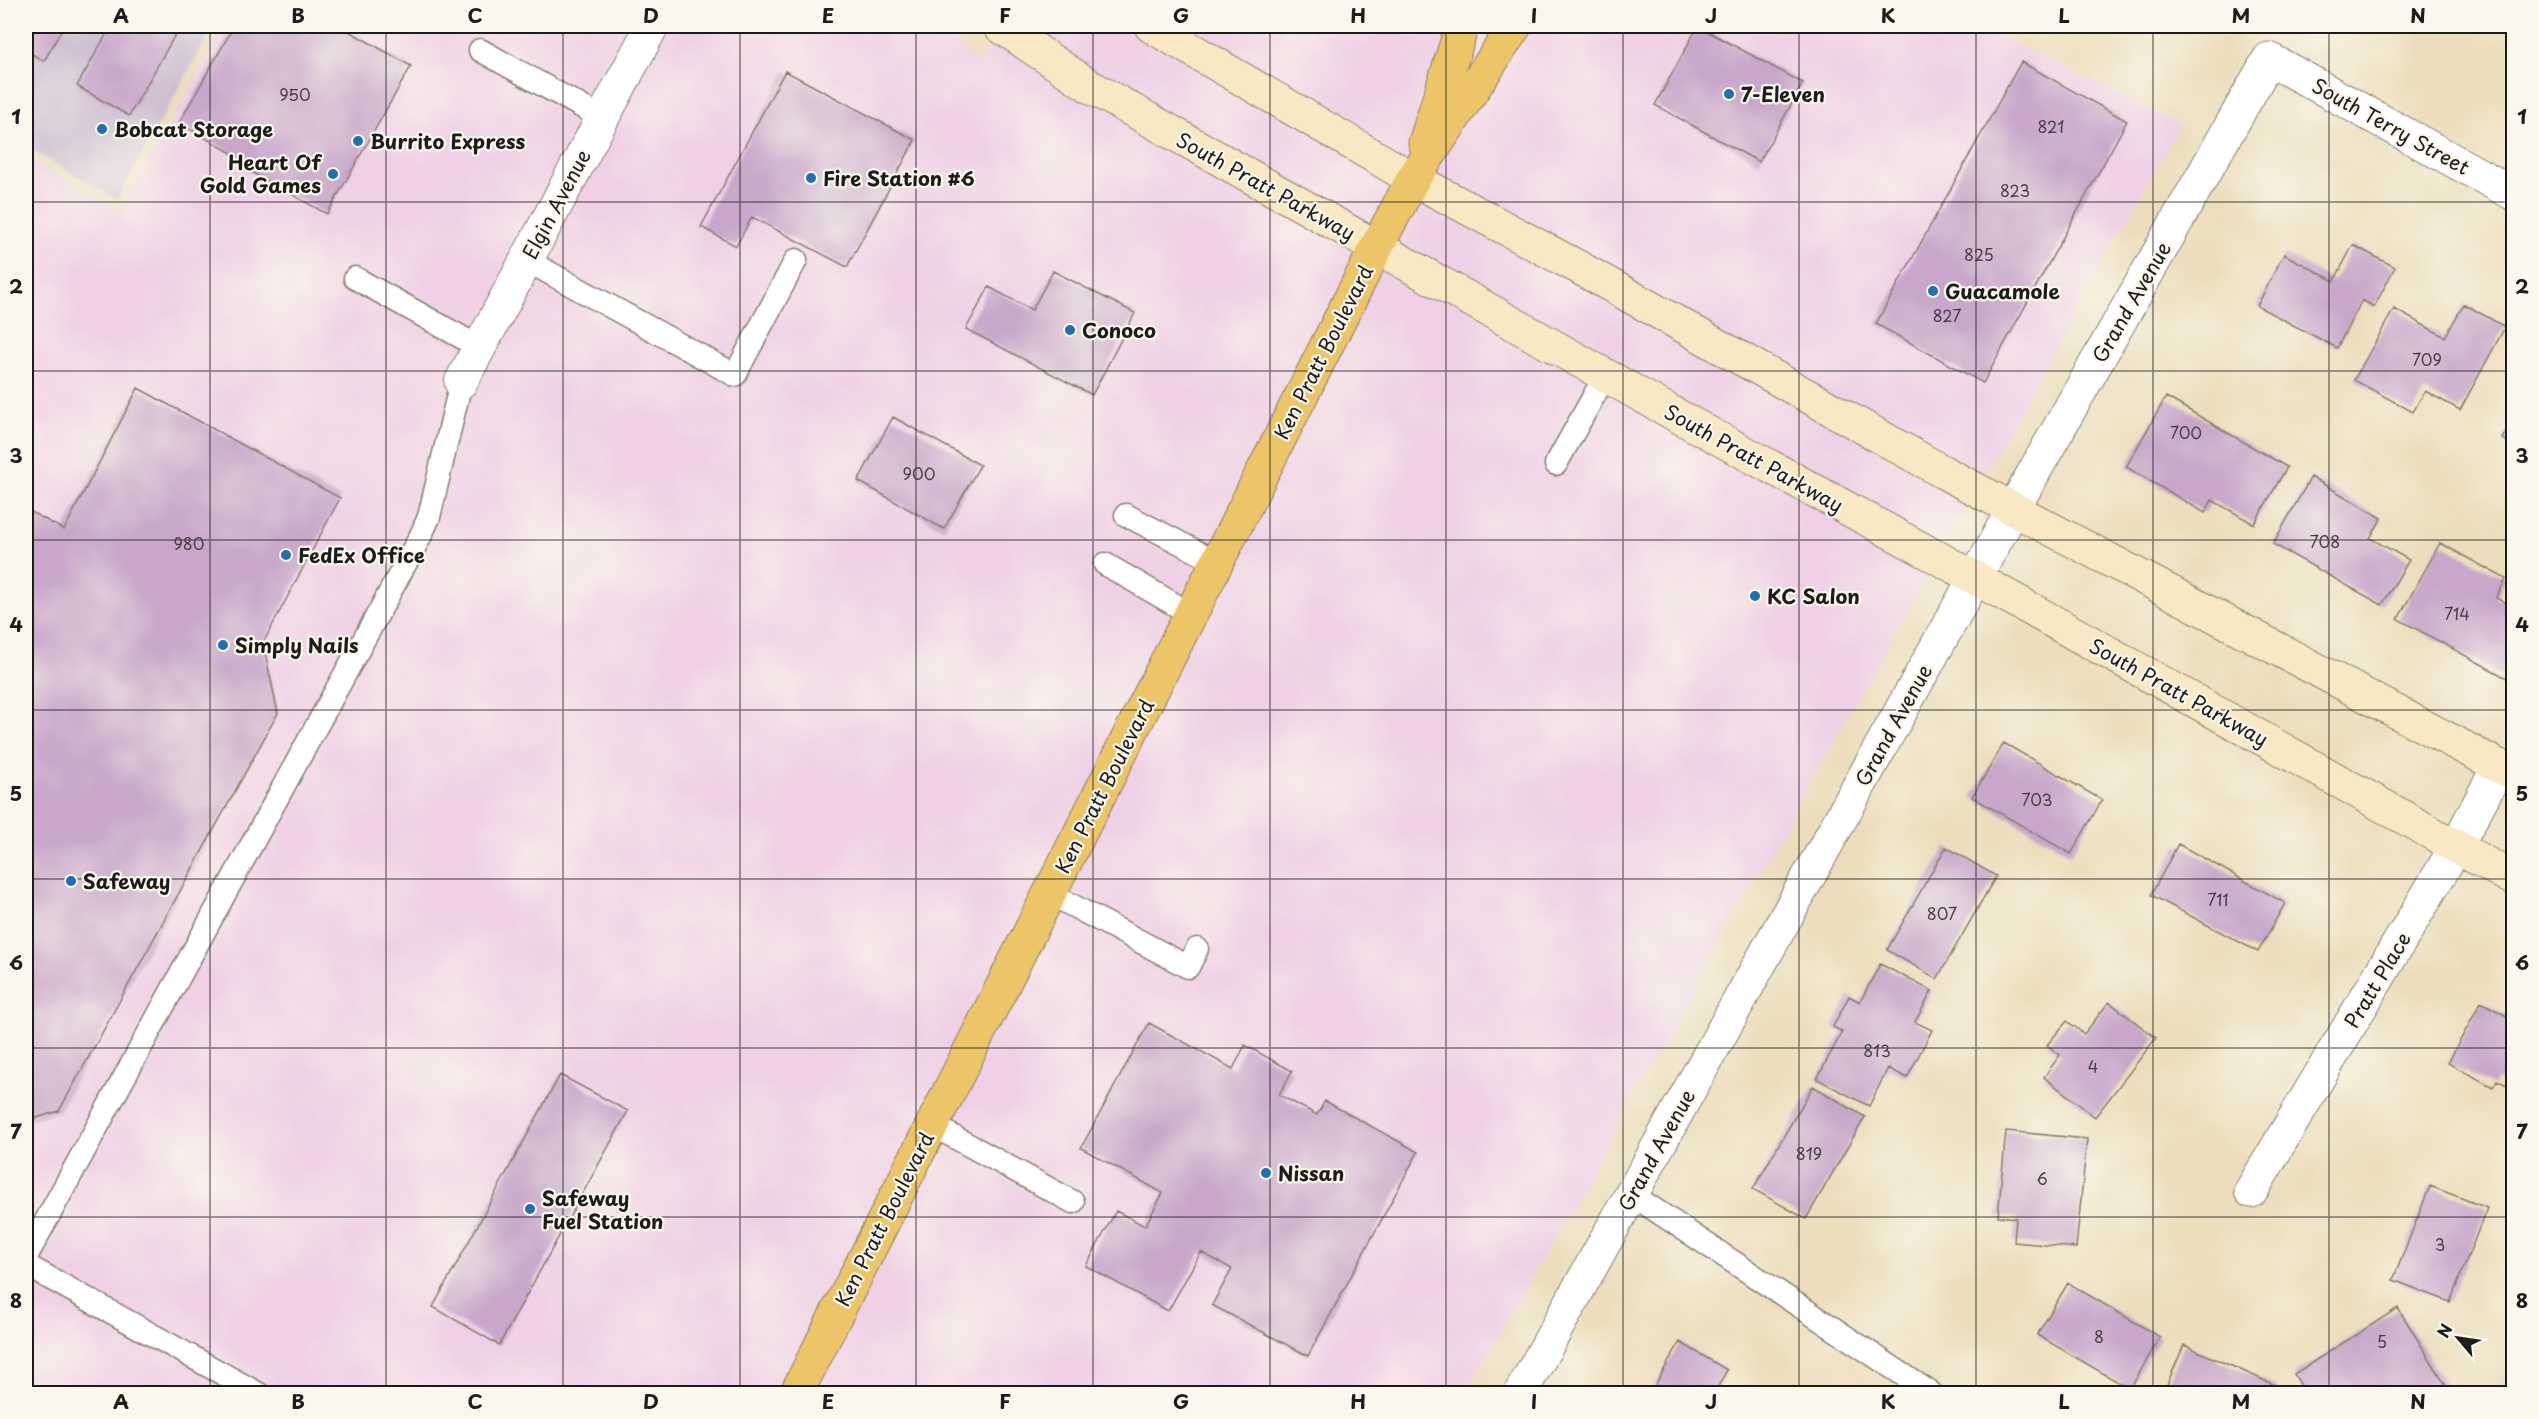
<svg xmlns="http://www.w3.org/2000/svg" width="2539" height="1419" viewBox="0 0 2539 1419" font-family="'Playpen Sans',sans-serif">
<style>
.built{fill:#efd0e6}
.industrial{fill:#cdbed2}
.building{fill:#c8a7ca}
.lines{fill:none;stroke-linecap:round;stroke-linejoin:round}
.lane-casing{stroke:#847d6c;stroke-width:25}
.street-casing{stroke:#847d6c;stroke-width:35}
.secondary-casing{stroke:#847d6c;stroke-width:35}
.highway-casing{stroke:#847d6c;stroke-width:35}
.lane{stroke:#fff;stroke-width:22}
.street{stroke:#fff;stroke-width:33}
.secondary{stroke:#f8e8c3;stroke-width:33}
.highway{stroke:#edc569;stroke-width:33}
.grid{fill:none;stroke:#1c1c1c;stroke-width:1.5;stroke-opacity:0.55}
.poi-dot{fill:#1f6fb2;stroke:#fbf7ec;stroke-width:2}
.labels{text-anchor:middle;dominant-baseline:central;stroke-width:4.5;stroke-linejoin:round;paint-order:stroke}
.number-label{font-size:16px;fill:#473f48}
.poi-label{font-size:20px;font-weight:bold;fill:#1c1c1c;stroke:#fbf7ec;text-anchor:start}
.street-label{font-size:20px;fill:#1c1c1c;stroke:#fbf7ec}
.neatline{fill:none;stroke:#1c1c1c;stroke-width:2}
.grid-label{font-size:20px;text-anchor:middle;font-weight:bold;fill:#1c1c1c}
</style>
<rect width="100%" height="100%" fill="#fbf7ec"/>
<filter id="ink" filterUnits="userSpaceOnUse"><feTurbulence type="fractalNoise" baseFrequency=".0167" numOctaves="2"/><feDisplacementMap in="SourceGraphic" scale="12" xChannelSelector="R" yChannelSelector="G"/><feConvolveMatrix kernelMatrix="1 2 1 2 8 2 1 2 1" color-interpolation-filters="sRGB"/></filter>
<filter id="wash" filterUnits="userSpaceOnUse"><feTurbulence type="fractalNoise" baseFrequency=".008" numOctaves="4" result="noise"/><feDisplacementMap in="SourceGraphic" scale="24" xChannelSelector="R" yChannelSelector="G"/><feGaussianBlur stdDeviation="1.35" result="paint"/><feColorMatrix in="noise" values="0 0 0 0 0 0 0 0 0 0 0 0 0 0 0 0 0 1.4 0 .05"/><feComposite in="paint" operator="in"/></filter>
<g filter="url(#wash)">
<rect width="100%" height="100%" fill="#ecdebc"/>
<path class="built" d="M225 26H941L979 64 1000 26H1977L2180 125 1465 1394 26 1393V157L121 211Z"/>
<path class="industrial" d="M26 26H214L117 199 26 147Z"/>
<g id="blocks">
<path class="building" d="M26 26H64L44 61 26 51Z
M111 26H180L129 116 77 86Z
M234 26H340L411 66 327 214 246 169 249 163 179 123Z
M1698 26 1803 83 1759 162 1655 105Z
M2021 62 2127 121 1983 383 1876 324Z
M785 71 915 140 847 267 752 217 736 246 701 227Z
M2353 245 2395 267 2374 307 2362 300 2337 348 2257 306 2284 254 2334 281Z
M1053 271 1135 313 1092 395 966 329 989 287 1032 310Z
M2464 304 2505 327 2460 410 2425 391 2413 412 2354 380 2394 309 2445 337Z
M138 388 340 498 263 643 278 713 59 1111 26 1121V509L64 530Z
M2166 397 2287 467 2254 524 2212 500 2205 513 2126 467Z
M893 417 980 465 944 529 858 481Z
M2514 418V445L2502 439Z
M2311 477 2382 518 2370 538 2409 560 2382 605 2273 544Z
M2440 543 2506 579 2496 598 2514 607V682L2398 619Z
M2004 743 2102 800 2071 854 1972 797Z
M2178 844 2285 903 2258 952 2151 895Z
M1946 847 1996 876 1937 979 1887 950Z
M1880 964 1932 991 1915 1022 1932 1030 1907 1078 1888 1068 1869 1106 1817 1079 1842 1032 1833 1027 1849 996 1860 1002Z
M2109 1002 2156 1038 2095 1117 2044 1077 2060 1055 2047 1045 2067 1021 2084 1034Z
M2481 1002 2514 1020V1089L2497 1080 2493 1087 2448 1063Z
M1149 1023 1233 1069 1245 1045 1292 1071 1279 1095 1317 1115 1325 1101 1418 1152 1308 1356 1212 1305 1232 1269 1201 1252 1168 1311 1086 1266 1116 1211 1145 1226 1163 1193 1081 1148Z
M560 1075 628 1111 499 1345 433 1307Z
M1813 1086 1865 1117 1806 1219 1753 1189Z
M2006 1131 2087 1139 2076 1248 2014 1242 2016 1218 1998 1216Z
M2430 1186 2487 1208 2450 1302 2393 1280Z
M2068 1283 2160 1337 2130 1389 2037 1335Z
M2398 1308 2446 1385 2432 1394H2306L2294 1374Z
M1680 1342 1727 1370 1714 1394H1650Z
M2184 1345 2277 1386 2274 1394H2163Z"/>
</g>
</g>
<g filter="url(#ink)">
<use href="#blocks" fill-opacity="0" stroke="#847d6c" stroke-width="1.5"/>
<g class="lines">
<defs>
<path id="lane" d="M480 50 602 118
M526 260 735 375 796 260
M355 278 479 347
M1556 464 1605 376
M1126 515 1217 562
M1105 564 1191 614
M1049 893 1188 967 1197 949
M932 1125 1073 1202
M1631 1194 1932 1394
M26 1257 420 537 429 517 461 382
M26 1265 259 1394"/>
<path id="street" d="M461 382 652 26
M2251 1191 2456 847 2499 766
M1520 1394 2034 472 2269 59 2514 194"/>
<path id="secondary" d="M1000 26 1091 87 1694 425 1975 578 2514 879
M1151 26 1413 179 1578 267 1945 473 2514 774"/>
<path id="highway" d="M1425 143 1462 26
M796 1394 1376 248 1413 179 1515 26"/>
</defs>
<use href="#lane" class="lane-casing"/>
<use href="#street" class="street-casing"/>
<use href="#secondary" class="secondary-casing"/>
<use href="#highway" class="highway-casing"/>
<use href="#lane" class="lane"/>
<use href="#street" class="street"/>
<use href="#secondary" class="secondary"/>
<use href="#highway" class="highway"/>
</g>
</g>
<path class="grid" d="M210 26V1394M386 26V1394M563 26V1394M740 26V1394M916 26V1394M1093 26V1394M1270 26V1394M1446 26V1394M1623 26V1394M1799 26V1394M1976 26V1394M2153 26V1394M2329 26V1394M26 202H2514M26 371H2514M26 540H2514M26 710H2514M26 879H2514M26 1048H2514M26 1217H2514"/>
<g class="poi-dot">
<circle cx="1729" cy="94" r="6"/>
<circle cx="102" cy="129" r="6"/>
<circle cx="358" cy="141" r="6"/>
<circle cx="333" cy="174" r="6"/>
<circle cx="811" cy="178" r="6"/>
<circle cx="1933" cy="291" r="6"/>
<circle cx="1070" cy="330" r="6"/>
<circle cx="286" cy="555" r="6"/>
<circle cx="1755" cy="596" r="6"/>
<circle cx="223" cy="645" r="6"/>
<circle cx="71" cy="881" r="6"/>
<circle cx="1266" cy="1173" r="6"/>
<circle cx="530" cy="1209" r="6"/>
</g>
<g class="labels">
<g class="number-label">
<text x="295" y="94">950</text>
<text x="2051" y="126">821</text>
<text x="2015" y="190">823</text>
<text x="1979" y="254">825</text>
<text x="1947" y="315">827</text>
<text x="2427" y="359">709</text>
<text x="2186" y="432">700</text>
<text x="919" y="473">900</text>
<text x="2325" y="541">708</text>
<text x="189" y="543">980</text>
<text x="2457" y="613">714</text>
<text x="2037" y="799">703</text>
<text x="2218" y="899">711</text>
<text x="1942" y="913">807</text>
<text x="1877" y="1050">813</text>
<text x="2093" y="1066">4</text>
<text x="1809" y="1153">819</text>
<text x="2042" y="1178">6</text>
<text x="2440" y="1244">3</text>
<text x="2099" y="1336">8</text>
<text x="2382" y="1341">5</text>
</g>
<g class="poi-label">
<text x="1741" y="94">7-Eleven</text>
<text x="114" y="129">Bobcat Storage</text>
<text x="370" y="141">Burrito Express</text>
<text x="321" y="162" text-anchor="end">Heart Of<tspan x="321" dy="23">Gold Games</tspan></text>
<text x="823" y="178">Fire Station #6</text>
<text x="1945" y="291">Guacamole</text>
<text x="1082" y="330">Conoco</text>
<text x="298" y="555">FedEx Office</text>
<text x="1767" y="596">KC Salon</text>
<text x="235" y="645">Simply Nails</text>
<text x="83" y="881">Safeway</text>
<text x="1278" y="1173">Nissan</text>
<text x="542" y="1198">Safeway<tspan x="542" dy="23">Fuel Station</tspan></text>
</g>
<g class="street-label">
<text transform="translate(2391 126) rotate(29)">South Terry Street</text>
<text transform="translate(1266 186) rotate(29)">South Pratt Parkway</text>
<text transform="translate(556 204) rotate(-62)">Elgin Avenue</text>
<text transform="translate(2131 302) rotate(-60)">Grand Avenue</text>
<text transform="translate(1323 352) rotate(-63)">Ken Pratt Boulevard</text>
<text transform="translate(1754 458) rotate(29)">South Pratt Parkway</text>
<text transform="translate(2179 692) rotate(29)">South Pratt Parkway</text>
<text transform="translate(1893 725) rotate(-61)">Grand Avenue</text>
<text transform="translate(1104 786) rotate(-63)">Ken Pratt Boulevard</text>
<text transform="translate(2377 980) rotate(-59)">Pratt Place</text>
<text transform="translate(1656 1150) rotate(-61)">Grand Avenue</text>
<text transform="translate(884 1219) rotate(-63)">Ken Pratt Boulevard</text>
</g>
</g>
<rect width="2539" height="1419" fill="none" stroke="#fbf7ec" stroke-width="66"/>
<g transform="translate(2458 1338) rotate(299)" stroke="#fbf7ec" stroke-width="4.5" paint-order="stroke">
<path d="M0-4.5L10 22L0 15L-10 22Z" fill="#1c1c1c"/>
<text y="-9" font-size="16" font-weight="bold" text-anchor="middle" fill="#1c1c1c">N</text>
</g>
<rect x="33" y="33" width="2473" height="1353" class="neatline"/>
<g class="grid-label">
<text x="121" y="23">A</text>
<text x="298" y="23">B</text>
<text x="475" y="23">C</text>
<text x="651" y="23">D</text>
<text x="828" y="23">E</text>
<text x="1005" y="23">F</text>
<text x="1181" y="23">G</text>
<text x="1358" y="23">H</text>
<text x="1534" y="23">I</text>
<text x="1711" y="23">J</text>
<text x="1888" y="23">K</text>
<text x="2064" y="23">L</text>
<text x="2241" y="23">M</text>
<text x="2418" y="23">N</text>
<text x="16" y="124">1</text>
<text x="2522" y="124">1</text>
<text x="16" y="294">2</text>
<text x="2522" y="294">2</text>
<text x="16" y="463">3</text>
<text x="2522" y="463">3</text>
<text x="16" y="632">4</text>
<text x="2522" y="632">4</text>
<text x="16" y="801">5</text>
<text x="2522" y="801">5</text>
<text x="16" y="970">6</text>
<text x="2522" y="970">6</text>
<text x="16" y="1139">7</text>
<text x="2522" y="1139">7</text>
<text x="16" y="1308">8</text>
<text x="2522" y="1308">8</text>
<text x="121" y="1409">A</text>
<text x="298" y="1409">B</text>
<text x="475" y="1409">C</text>
<text x="651" y="1409">D</text>
<text x="828" y="1409">E</text>
<text x="1005" y="1409">F</text>
<text x="1181" y="1409">G</text>
<text x="1358" y="1409">H</text>
<text x="1534" y="1409">I</text>
<text x="1711" y="1409">J</text>
<text x="1888" y="1409">K</text>
<text x="2064" y="1409">L</text>
<text x="2241" y="1409">M</text>
<text x="2418" y="1409">N</text>
</g>
</svg>
